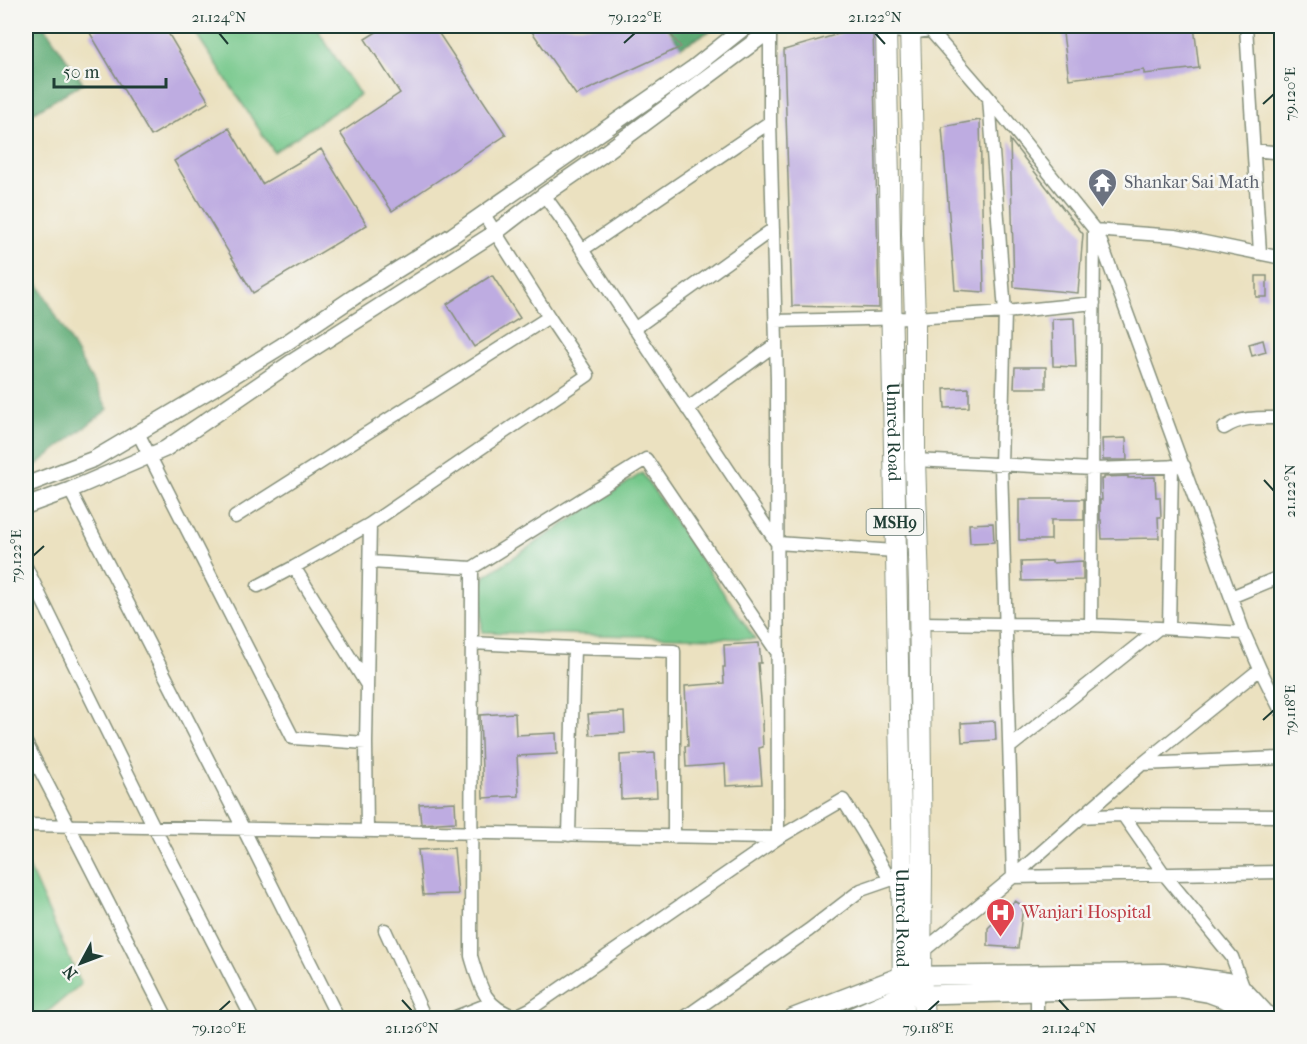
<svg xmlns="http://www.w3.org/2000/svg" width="1307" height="1044" viewBox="0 0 1307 1044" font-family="'IM FELL French Canon',serif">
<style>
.green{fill:#74c78a;stroke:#4a825f;stroke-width:1.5}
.forest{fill:#5fac76;stroke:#3f7455;stroke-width:1.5}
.building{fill:#beace1}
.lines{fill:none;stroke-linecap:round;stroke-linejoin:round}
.minor-casing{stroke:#858f7a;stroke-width:15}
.tertiary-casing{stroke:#858f7a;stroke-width:18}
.secondary-casing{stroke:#858f7a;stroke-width:21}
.primary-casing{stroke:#858f7a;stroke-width:22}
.minor{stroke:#fff;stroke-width:12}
.tertiary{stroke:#fff;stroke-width:15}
.secondary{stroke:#fff;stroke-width:18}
.primary{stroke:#fff;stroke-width:20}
.ticks{fill:none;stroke:#1f3d34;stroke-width:2}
.labels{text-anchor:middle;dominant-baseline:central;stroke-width:5;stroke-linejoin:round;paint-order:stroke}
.shield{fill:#f6f6f2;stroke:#60746d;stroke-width:1.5}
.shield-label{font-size:16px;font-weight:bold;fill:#1f3d34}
.worship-label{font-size:18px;fill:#5b616d;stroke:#f6f6f2;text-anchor:start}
.street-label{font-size:18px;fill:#1f3d34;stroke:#f6f6f2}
.health-label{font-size:18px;fill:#be3a42;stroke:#f6f6f2;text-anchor:start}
.neatline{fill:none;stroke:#1f3d34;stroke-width:2}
.ticks-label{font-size:15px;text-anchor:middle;fill:#1f3d34}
</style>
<rect width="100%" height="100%" fill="#f6f6f2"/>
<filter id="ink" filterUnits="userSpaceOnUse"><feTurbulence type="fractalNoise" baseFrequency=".0167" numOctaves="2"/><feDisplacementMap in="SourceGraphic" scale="12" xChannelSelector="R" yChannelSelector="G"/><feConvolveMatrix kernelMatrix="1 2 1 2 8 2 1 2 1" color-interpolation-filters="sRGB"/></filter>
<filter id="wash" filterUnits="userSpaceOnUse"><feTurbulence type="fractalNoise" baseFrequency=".008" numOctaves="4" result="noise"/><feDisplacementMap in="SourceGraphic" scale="24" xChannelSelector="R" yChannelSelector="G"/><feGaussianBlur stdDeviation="1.35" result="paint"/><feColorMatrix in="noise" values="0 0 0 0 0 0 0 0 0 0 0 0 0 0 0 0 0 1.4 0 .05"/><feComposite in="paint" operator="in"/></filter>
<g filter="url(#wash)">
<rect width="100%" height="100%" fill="#ebe1c0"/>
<path class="green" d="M191 26H315L360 95 274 152Z
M642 473 755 639 482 632 481 584 485 576Z
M26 861 81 984 40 1018H26Z"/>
<path class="forest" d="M26 26H44L83 83 26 117Z
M667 26H719L681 47Z
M26 262 108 409 26 473Z"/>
<g id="blocks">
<path class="building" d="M103 26H164L209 102 151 136 90 33Z
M386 26H434L506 135 392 211 340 133 400 93 365 39Z
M528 26H664L681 47 576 95Z
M866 26H873L879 308 792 306 784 50Z
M1062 26H1194L1199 68 1144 74V70L1069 79Z
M980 120 984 292 955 290 942 127Z
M229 128 262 184 321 149 367 225 253 293 174 161Z
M1010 140 1083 234 1078 293 1014 287Z
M492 275 520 318 474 347 447 304Z
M1256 276H1267V297H1256Z
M1074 318 1076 367 1053 366 1052 319Z
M1263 340 1266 352 1252 356 1249 344Z
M1015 367H1046V388H1014Z
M969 388V407L945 408 944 389Z
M1126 438 1127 460H1103L1102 439Z
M1128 476V478L1155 477 1156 497H1160L1161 517H1158L1159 538 1102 539 1101 520H1100V500H1102L1101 479H1104V477Z
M1019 499H1084V520H1051V540H1019Z
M993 523 994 542 970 543 969 524Z
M1052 561V563L1083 561V580L1022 581 1021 562Z
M759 643 761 663H758L763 724H762L763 747 759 748 762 784 726 786 725 764 686 767 685 746H688L685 686 724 683 723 667H725L724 645Z
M624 712 625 733 590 735 588 714Z
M515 713 516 735 556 733 557 754 517 756 519 796 483 798 480 715Z
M995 721 996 740 962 742 961 723Z
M655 753 657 797 621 799 620 755Z
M455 802 456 822 421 824 419 804Z
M454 848 458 894 423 895 418 850Z
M1015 901 1023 906 1018 948 988 946V928Z"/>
</g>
</g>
<g filter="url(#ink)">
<use href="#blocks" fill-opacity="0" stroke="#858f7a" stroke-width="1.5"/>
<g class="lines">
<defs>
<path id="minor" d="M1246 26 1260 253
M770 30V122L777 379 778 838 843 800 863 832 890 880
M886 30 910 33 930 30 989 98 1098 234 1244 633 1260 669 1142 764 1282 758
M989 98 1005 312 1001 465 1013 877 1282 872
M1254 150 1282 153
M544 195 565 224 777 543 895 551
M582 250 770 122
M775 321 915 318 1005 312 1094 303
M634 329 773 229
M687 409 776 344
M1224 428C1242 416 1261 418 1282 418
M138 433 293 738 366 743 367 831
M915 460 1093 469 1184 466
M70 490 243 828 338 1018
M235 517 549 317
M370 562 472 568
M26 567 154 827 252 1018
M258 586 294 567
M1231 597 1282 576
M919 623 1091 625
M1159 628 1091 625 1094 230 1175 236 1282 258
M1169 628 1172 466
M472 643 574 648 569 835
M574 648 674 651V837
M777 652 646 459 472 568 471 956C479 983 484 1009 516 1016L532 1008 778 838
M1260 669 1282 713
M367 685 294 567 370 524
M26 743 69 826 167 1018
M366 743 370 524 588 375 549 317 483 213
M1010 747 1159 628 1244 633
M1123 815 1164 874 1232 957 1245 992
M1081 817 1116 815 1282 816
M26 825 778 838
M385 930 425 1018
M919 951 922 952 1013 877 1142 764
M1037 992V1018
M453 1018 491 1003
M684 1018 809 930 861 890 890 880H897"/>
<path id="tertiary" d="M26 485 94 459 217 386 280 347 354 297 453 235 692 69 746 26
M26 506 70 490 165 449 292 362 496 232 544 195 602 155 776 26"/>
<path id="secondary" d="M793 1018 902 976 1163 973 1228 982 1245 992 1269 1018
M850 1018 902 995 1180 988 1209 993 1228 1000 1248 1018"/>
<g id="primary">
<path id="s1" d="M886 26 902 872 903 1018"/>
<path d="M910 26 913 149 912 233 915 318V460L919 586 922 872 921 976 924 1018"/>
</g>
</defs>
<use href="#minor" class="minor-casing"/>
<use href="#tertiary" class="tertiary-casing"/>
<use href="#secondary" class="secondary-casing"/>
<use href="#primary" class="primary-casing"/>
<use href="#minor" class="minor"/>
<use href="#tertiary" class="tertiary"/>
<use href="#secondary" class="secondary"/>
<use href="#primary" class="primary"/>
</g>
</g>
<path class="ticks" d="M219 33 228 44M875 33 885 44M624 43 635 33M1263 104 1274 94M1264 480 1274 491M33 556 44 546M1263 720 1274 710M402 1000 412 1011M1059 1000 1069 1011M219 1011 230 1001M928 1011 939 1001"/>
<defs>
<symbol id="temple-pin" viewBox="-11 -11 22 30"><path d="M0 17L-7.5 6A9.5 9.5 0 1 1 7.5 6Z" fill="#6b7280" stroke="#f6f6f2"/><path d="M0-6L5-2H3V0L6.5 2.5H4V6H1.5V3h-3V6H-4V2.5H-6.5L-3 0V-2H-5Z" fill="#fff"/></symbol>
<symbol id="hospital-pin" viewBox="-11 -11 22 30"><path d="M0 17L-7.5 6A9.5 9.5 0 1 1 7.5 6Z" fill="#e0444e" stroke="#f6f6f2"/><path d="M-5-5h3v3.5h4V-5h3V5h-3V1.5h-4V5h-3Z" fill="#fff"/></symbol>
</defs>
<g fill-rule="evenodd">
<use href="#temple-pin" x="1086" y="166" width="33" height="45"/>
<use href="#hospital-pin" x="984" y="896" width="33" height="45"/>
</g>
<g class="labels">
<rect class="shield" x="866.5" y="509" width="57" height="26" rx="4.5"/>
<g class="shield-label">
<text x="895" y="522">MSH9</text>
</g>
<g class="worship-label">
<text x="1124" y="182">Shankar Sai Math</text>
</g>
<g class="street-label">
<text stroke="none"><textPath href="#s1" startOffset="406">Umred Road</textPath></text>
<text stroke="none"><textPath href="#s1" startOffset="892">Umred Road</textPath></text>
</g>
<g class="health-label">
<text x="1022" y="912">Wanjari Hospital</text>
</g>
</g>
<rect width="1307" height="1044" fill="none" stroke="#f6f6f2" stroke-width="66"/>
<g transform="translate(81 963) rotate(229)" stroke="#f6f6f2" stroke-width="4.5" paint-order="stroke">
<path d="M0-4.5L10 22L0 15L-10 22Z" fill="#1f3d34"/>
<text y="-9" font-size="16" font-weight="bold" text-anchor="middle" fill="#1f3d34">N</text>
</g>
<path d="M54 78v9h112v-9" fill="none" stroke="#1f3d34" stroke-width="3"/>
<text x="63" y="78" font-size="18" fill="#1f3d34" stroke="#f6f6f2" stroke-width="4.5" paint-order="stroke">50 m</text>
<rect x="33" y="33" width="1241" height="978" class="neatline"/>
<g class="ticks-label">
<text x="219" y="22">21.124°N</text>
<text x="635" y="22">79.122°E</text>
<text x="875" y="22">21.122°N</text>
<text transform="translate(1290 94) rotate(-90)" y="5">79.120°E</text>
<text transform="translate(1290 491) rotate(-90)" y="5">21.122°N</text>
<text transform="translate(16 556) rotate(-90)" y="5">79.122°E</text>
<text transform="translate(1290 710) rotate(-90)" y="5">79.118°E</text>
<text x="219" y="1033">79.120°E</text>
<text x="412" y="1033">21.126°N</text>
<text x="928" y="1033">79.118°E</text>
<text x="1069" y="1033">21.124°N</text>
</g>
</svg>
